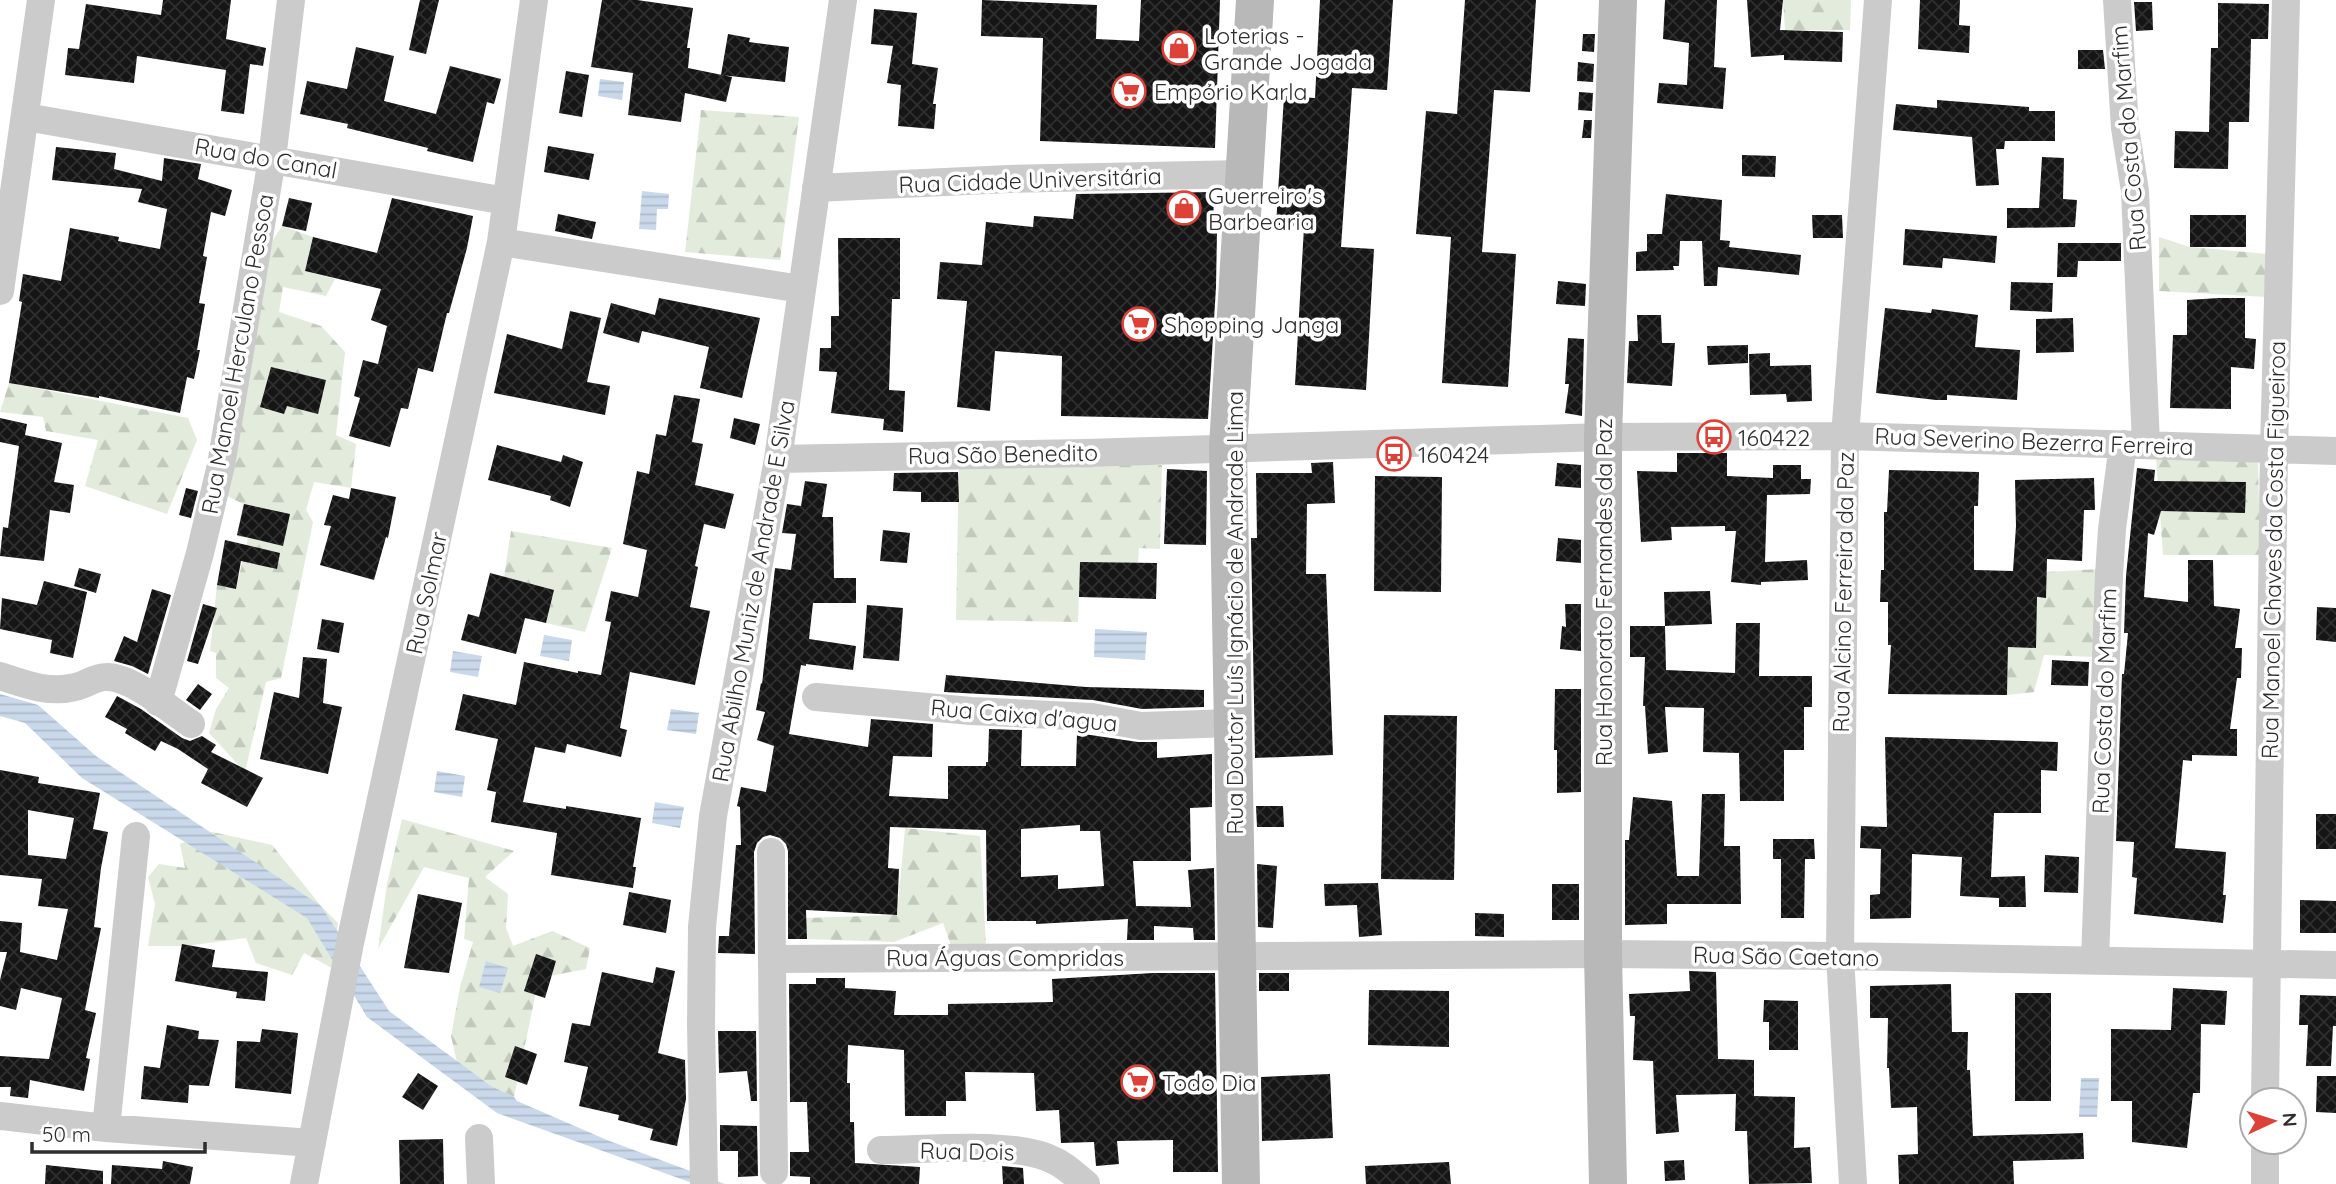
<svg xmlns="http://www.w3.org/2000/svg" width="2336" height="1184" viewBox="0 0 2336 1184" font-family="Quicksand,sans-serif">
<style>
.forest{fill:url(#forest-firs)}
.water{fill:url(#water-rules)}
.building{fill:url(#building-cross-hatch);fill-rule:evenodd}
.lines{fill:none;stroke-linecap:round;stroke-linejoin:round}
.street{stroke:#cbcbcb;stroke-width:28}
.secondary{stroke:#b8b8b8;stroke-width:38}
.labels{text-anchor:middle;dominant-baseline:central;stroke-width:7;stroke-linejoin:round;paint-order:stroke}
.poi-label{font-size:23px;fill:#2e2e2e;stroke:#fff;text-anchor:start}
.street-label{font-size:23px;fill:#2e2e2e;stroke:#fff}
</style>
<defs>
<pattern id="forest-firs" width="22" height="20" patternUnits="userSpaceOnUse" patternTransform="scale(1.75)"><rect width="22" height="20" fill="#e2ebdc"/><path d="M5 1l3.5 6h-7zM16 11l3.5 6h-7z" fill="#c2cabd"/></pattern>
<pattern id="water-rules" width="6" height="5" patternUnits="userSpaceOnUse" patternTransform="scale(1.75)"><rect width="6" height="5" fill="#c9d8ea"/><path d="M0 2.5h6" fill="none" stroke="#adbac9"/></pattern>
<pattern id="building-cross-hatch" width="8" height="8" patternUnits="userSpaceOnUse" patternTransform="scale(1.75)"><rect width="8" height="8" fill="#151515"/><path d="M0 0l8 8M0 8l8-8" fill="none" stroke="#2f2f2f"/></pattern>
</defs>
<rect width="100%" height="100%" fill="#fff"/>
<path class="forest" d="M1783 0H1851L1850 30H1785Z
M701 110 799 117 780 260 685 252Z
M282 226 313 237 305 271 335 279 326 296 283 287 279 312 321 326 345 352 336 435 356 444 351 488 314 482 306 510 313 522 281 678 266 682 245 772 209 733 216 709 229 688 216 678V653L210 651 217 585 236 589 248 538 237 536 243 504 225 495 268 247Z
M2159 237 2190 247 2268 254 2267 297 2159 291Z
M9 383 188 418 197 440 167 514 85 486 98 440 46 431 43 417 0 412Z
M2156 457 2258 458 2260 555H2163Z
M959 462 1162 465 1160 549 1139 548 1138 563 1080 562 1078 622 956 620Z
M511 531 612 548 585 632 546 623 554 590 504 577Z
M2100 569 2095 657 2044 655 2034 692 2007 695 2008 656 1994 600 2046 598V572Z
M402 819 514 851 485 877 508 894 506 928 513 946 552 931 590 948 586 969 539 978 514 1097 491 1086 457 1062 451 1036 460 987 473 942 464 939 469 878 424 867 378 949 387 884Z
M905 828 980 836 986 946 953 951 943 923 894 942 807 939 806 918 897 915Z
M212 832 272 845 321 906 338 923 332 968 304 953 292 975 256 963 246 938 186 946H148L155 904 148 877 159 864 185 868 180 844Z"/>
<path class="water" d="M600 79 624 82 622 100 598 96Z
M642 191 669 194 668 209H657L656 230 639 229Z
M1095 629 1147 632 1145 660 1094 657Z
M544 635 572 640 569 661 540 656Z
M453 651 482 656 478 677 450 672Z
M0 694 38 705 96 756 321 906 389 1011 491 1086 514 1097 517 1101 607 1140 725 1184H695L497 1113 367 1017 307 918 82 778 25 723 0 716Z
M671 709 699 713 696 734 667 730Z
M437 771 465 776 462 797 434 792Z
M655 802 684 807 680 828 652 823Z
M486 961 508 968 500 993 479 987Z
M2081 1078H2099L2097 1117H2079Z"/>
<path class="building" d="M163 0H231L226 39 266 48 263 66 250 64 244 114 221 111 226 70 137 56 134 83 65 75 68 48 79 49 86 4 161 15Z
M420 0H439L426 54 409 50Z
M602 0H637L693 8 687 48H690L688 68 732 77 726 102 685 93 681 122 628 115 633 73 591 67Z
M982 0 1097 5 1096 39 1139 41 1141 0H1220L1215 148 1040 141 1043 38 981 36Z
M1320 0H1393L1387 90 1352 88 1341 247 1374 249 1366 390 1295 385 1304 227 1276 225 1284 96 1315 98Z
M1465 0H1536L1530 92 1494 90 1482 252 1516 254 1508 387 1442 383 1451 237 1416 234 1426 111 1457 114Z
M1665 0H1717L1714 67 1726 68 1723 109 1657 103 1659 83 1687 85 1689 43 1663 39Z
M1747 0H1783L1780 30 1843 32 1842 62 1784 60V55L1751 57Z
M1920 0H1960L1959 25 1970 26 1969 53 1918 49Z
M2134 2H2152L2153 30 2136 31Z
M2218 3 2269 4 2268 39H2251L2249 122H2229L2228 169 2174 168 2175 131 2209 132 2211 48H2218Z
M874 9 917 13 912 64 938 68 933 104H936L934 129 898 126 901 85 887 83 893 46 871 44Z
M728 34 750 38 749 42 789 47 785 82 721 75Z
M1583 34H1595L1594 52 1582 51Z
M356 47 394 56 384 101 436 114 450 66 501 79 494 104 487 102 473 162 427 151 428 148 347 128 348 124 300 114 307 81 347 89Z
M2078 50H2103L2105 69H2078Z
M1578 62 1594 64 1593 82 1577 81Z
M566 71 589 75 582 117 559 113Z
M1579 92 1593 93 1592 111 1578 110Z
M1937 100 2029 107V111H2055V141H2005L2004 149H1996L1999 185 1976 186 1972 137 1893 130 1896 104 1937 108Z
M1584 120H1592L1591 138H1582Z
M548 146 594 154 589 180 544 172Z
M56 147 116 153 114 169 162 181 164 158 201 164 198 179 232 190 225 216 211 212 203 256 207 257 199 303 205 304 197 350H200L194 379 187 377 180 413 99 396V398L9 383 22 302 19 301 23 274 61 281 70 228 119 237 118 241 160 249 167 209 138 202 142 189 52 180Z
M1742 155 1776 156 1775 177 1742 176Z
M2042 157 2064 158 2063 199 2077 200 2075 227 2007 228V208H2039Z
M1214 192 1213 232H1217L1216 287 1208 419 1061 416 1062 356 995 351 990 411 957 407 967 301 937 299 940 262 982 265 986 222 1033 227 1034 216 1073 219 1076 194Z
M1666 194 1722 200 1720 240 1730 241 1729 247 1801 255 1799 275 1718 267 1717 286H1704L1702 241H1680L1679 266H1673L1674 270 1636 271V252L1647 251V234H1662Z
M289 198 312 203 306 231 282 226Z
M392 198 473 216 467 248 449 313H447L433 372 418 368 408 409 401 408 390 447 349 436 360 398 354 396 363 360 378 364 387 326 371 320 381 289 305 271 313 237 377 253Z
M558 214 596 222 592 239 555 231Z
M1812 215H1842L1843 238H1813Z
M2190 215H2246V247H2190Z
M1905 229 1997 236 1995 263 1943 258 1942 268 1903 265Z
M838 238H900V299H892L889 390 905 391 903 432 883 430 884 419 831 413 837 372 819 371 820 348H831V316H839Z
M2058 243H2121V261H2078L2077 277H2057Z
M1558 281 1586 284 1585 306 1556 304Z
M2011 282 2053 283 2052 312 2010 310Z
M659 298 760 318 742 398 700 388 709 347 642 331 639 343 603 333 611 303 655 315Z
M2219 298H2245V338L2256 339 2254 369 2231 367V409L2170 408 2173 335H2187V300Z
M1885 308 1931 313 1932 309 1978 315 1975 347 2020 350 2017 400 1947 395V400H1936L1876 393Z
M570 311 601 318 587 382 610 386 605 415 494 393 507 334 562 349Z
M1637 315H1661L1662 343H1675L1672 386 1627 383 1629 341H1638Z
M2073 318 2074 352 2036 353V319Z
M1568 338 1584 339 1582 416 1565 413 1569 384H1565Z
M1748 345V363L1708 365 1707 346Z
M1770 353V366L1811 365 1812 401 1787 402 1786 394 1750 395 1749 354Z
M271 367 326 380 318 414 287 406 284 414 260 407Z
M674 395 700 399 692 442 703 444 695 485 734 494 725 529 704 524 695 566 698 567 690 607 710 611 695 685 630 672 620 728 627 730 621 757 567 744 565 753 535 747 523 802 566 809V806L641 818 633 867H636L633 888 551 875 557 833 491 822 496 792 487 790 498 739 455 730 463 694 516 705 524 662 578 673V671L601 675 611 622 605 621 611 591 638 597 647 550 623 544 637 471 649 474 656 434 666 436Z
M0 418 27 424 25 435 62 443 54 482 74 485 70 513 50 510 44 561 0 556 3 527 8 528 19 446 0 442Z
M734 418 760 424 755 445 730 438Z
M497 445 561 462 563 455 583 462 570 507 550 500 551 496 488 480Z
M1677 453H1727V476L1773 478V465H1801V479H1811L1810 494 1767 495 1765 562 1807 560 1808 580 1761 582V585L1731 582 1736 531H1725V526L1671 527 1672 540 1641 542 1637 471 1677 472Z
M1333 462 1335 503 1307 504 1306 574H1326L1333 755 1255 758 1251 538H1257L1256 473H1312L1311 463Z
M1557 463 1581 465V488L1555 486Z
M2137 468 2155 470 2154 481 2246 482 2245 513 2161 511 2154 535 2148 533 2144 597 2188 602V560H2213L2214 606 2240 609 2235 648H2242L2241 678H2237L2230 729H2237V756L2192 755V761L2183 760 2175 848 2226 852 2223 895H2226L2223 923 2134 914 2137 878 2132 877 2134 842 2116 841 2122 674H2124L2128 633H2124L2126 576Z
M1167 469 1207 471 1206 545 1164 544Z
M1889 470 1979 472 1978 506H1974V570L2013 571 2016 526 2015 480 2094 478 2095 510H2084L2082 561 2047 559 2046 598 2037 597 2036 648 2008 647 2007 695 1888 694 1891 645H1888V602H1880L1881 570H1884V512H1887Z
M958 472 959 502H921V492L893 491 894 473Z
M1375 476 1442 477 1441 592 1374 591Z
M805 481 827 484 822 517H833L834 578H856V603H813L809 639 856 646 853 670 806 664V666L801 665 789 734 868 747 871 719 933 724 932 757 893 756 889 796 948 799V766H986V762H988L989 729 1022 730 1021 766H1076L1077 733 1138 742H1157V758L1212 754V807L1190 808 1191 861H1133L1136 906 1191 907 1188 870 1214 868 1215 940H1194L1193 928 1154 926V940H1127L1128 919 1036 924V921H987L986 830 890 827 888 868 899 869 897 915 806 910 807 939H788V851L786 844 780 838 770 835 763 837 757 843 754 852 755 954 718 953 719 936H729L736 845H741L740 807 737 806 741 787 766 792 774 746 757 740 765 712 756 710 761 683 762 684 775 568 791 570 796 534 782 533 787 504 801 506ZM1080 825V831H1100L1104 886 1058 889V875L1021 877V829Z
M186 488 198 491 191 518 179 515Z
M351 488 396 497 388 538 386 537 374 580 320 565 331 526 324 525 333 495 349 499Z
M244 504 290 514 283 546 237 535Z
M883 530 910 533 907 563 880 561Z
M1558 538 1581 540V563L1556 561Z
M225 540 280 553 277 569 241 561 236 589 217 585Z
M1080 562 1157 563 1156 599 1079 597Z
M79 568 101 574 96 593 74 586Z
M490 573 554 590 546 623 525 618 516 654 461 640 468 614 479 617Z
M44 581 87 592 73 658 50 653 52 640 0 629 2 598 37 605Z
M152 589 171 595 148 674 132 666 114 661 124 636 137 642Z
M1710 591 1712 624 1665 626 1664 592Z
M203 604 217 608 198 664 187 661Z
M1565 604H1581V651L1560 649 1562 626 1566 627Z
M867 605 903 608 899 661 863 658Z
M2317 607 2336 608V642L2316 640Z
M322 619 344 623 339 653 317 649Z
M1736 623H1760L1759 676H1812V707H1804V750H1784V801H1740L1739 753 1703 752 1704 708 1665 707 1668 752 1648 754 1645 706H1643L1645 657H1630V626H1665L1666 670 1735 673Z
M303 657 327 659 323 703 342 707 328 774 260 759 274 692 299 698Z
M2052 660 2089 662 2088 686 2051 685Z
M946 675 1086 687 1204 690V707L1142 709 1093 700 944 692Z
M198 684 212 694 200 710 186 700Z
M1555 689H1581V792L1557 793V750H1554Z
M117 696 141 709 182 738 190 741 202 736 216 745 211 752 263 778 247 807 201 783 208 769 178 749 161 741 155 751 125 733 127 729 105 717Z
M1384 715 1457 716 1454 880 1381 879Z
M1885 737 2058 742 2057 771 2041 770V813H1994L1991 877 2025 876 2026 907H1999V898L1960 896 1962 857 1912 854 1911 918 1870 919V895L1880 894 1881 849 1860 848 1861 826 1887 827Z
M0 770 39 777 38 783 100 793 93 829 108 832 101 868 94 927 101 928 85 1010 96 1013 86 1058 90 1059 84 1091 30 1080 28 1098 10 1096 11 1087H0V1056L49 1059 62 998 21 988 16 1010 0 1006V980L7 952H0V921L22 923 20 952 57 960 68 909 38 906 42 879 0 875ZM28 810 74 818 66 859 28 855Z
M1702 794H1725L1724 846H1740L1741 904H1667V924L1625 925V840H1629L1633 797 1672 801 1677 876H1699Z
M1256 806H1283L1284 827H1257Z
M2316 814H2336V849H2316Z
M1773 839H1814L1815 859H1805L1804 918H1781V859H1773Z
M2045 855 2079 857 2078 893 2044 892Z
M1257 864 1277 866 1273 928 1258 927Z
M1378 883 1382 935 1359 937 1357 905 1325 906 1324 884Z
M1552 884H1579V920H1552Z
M629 892 671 900 666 933 623 925Z
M418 894 462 903 449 973 404 968Z
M2300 900 2336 901V933H2300Z
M1475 913 1504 914V937L1475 936Z
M182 944 215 950 212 967 268 972 265 1001 236 998 237 992 175 981Z
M536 954 556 961 545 998 524 991Z
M656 967 675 971 658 1053 685 1060 686 1099 677 1146 650 1140 653 1129 618 1120 619 1115 579 1106 588 1067 564 1062 572 1023 590 1026 602 972 653 983Z
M1689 971 1716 972 1718 1059 1754 1060V1096L1795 1097 1794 1148 1810 1147 1812 1183 1749 1184 1747 1131H1735L1736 1094 1676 1095 1679 1132 1656 1134 1653 1061 1633 1060 1635 1016H1630L1629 994 1690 991Z
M1153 973H1215L1218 1172H1173V1140L1117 1141 1119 1164 1096 1166 1094 1142 1061 1143 1059 1110 1036 1111 1034 1073 965 1072 966 1101H946V1116H905L904 1050 848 1045 847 1083H850V1122H854L855 1163 920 1167 919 1184H810V1177L790 1176V1152H809L807 1102H790L789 984H816V978H845V988L896 991 894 1015H948V1004L1053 1002 1052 979Z
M1259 973H1289V991H1259Z
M1951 984 1952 1032H1968L1967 1070H1970L1973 1136 2083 1133 2084 1159 2013 1161 2014 1184H1899L1898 1155 1918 1154 1917 1107 1891 1108 1889 1068H1887L1888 1018H1870V986Z
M2173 988 2227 991 2225 1025 2201 1024 2200 1093H2193L2187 1148 2132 1142V1101H2111V1029L2171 1030Z
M1369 990 1449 991V1047L1368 1045Z
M2015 993H2051V1101H2015Z
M2300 995 2336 996V1026H2333L2331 1066H2306L2308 1025H2299Z
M1764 1000 1798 1001V1050H1769V1022H1763Z
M167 1025 199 1031 198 1039 219 1040 209 1086 189 1085 188 1103 141 1099 144 1066 160 1068Z
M262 1029 298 1033 291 1094 235 1088 237 1041 260 1042Z
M718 1031H756L757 1101H751L747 1071 719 1073Z
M515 1046 537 1054 527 1085 505 1077Z
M418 1073 438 1086 423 1110 402 1097Z
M1330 1074 1333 1138 1262 1141 1261 1077Z
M2317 1076H2336V1113L2316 1112Z
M720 1125 757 1126 758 1176 738 1177V1151H720Z
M443 1139 444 1184H400L399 1140Z
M1684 1160 1685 1180 1665 1181 1664 1161Z
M163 1161 193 1167 190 1184H111L112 1165 162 1169Z
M1449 1162 1451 1184H1366L1365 1166Z
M46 1165 103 1171V1184H45Z
M1002 1166 1023 1168 1024 1184H1003Z"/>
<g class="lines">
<path class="street" d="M2117 0 2125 128 2135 191 2146 444
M26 117 506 201
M816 188 1009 179 1244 174
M501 242 801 289
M0 291 41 0
M778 459 1085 453 1603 437 1845 436 2336 451
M0 676C24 684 50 694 75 687 85 685 95 677 106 677 131 676 170 710 191 724
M816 697 971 711 1092 717 1141 726 1233 723
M158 702 200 553 221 465 272 159 291 0
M771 852 774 1172
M773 959 1603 954 1840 956 2336 965
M2095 960 2109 575 2112 529 2123 444
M2265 1100 2274 449 2286 0
M0 1116 106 1128 312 1143
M106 1128 136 836
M479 1138 481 1184
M881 1150C926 1150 1016 1140 1055 1161 1066 1166 1076 1176 1086 1184
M304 1184 350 943 501 242 534 0
M704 1184 701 1024 702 927 713 816 778 459 843 0
M1853 1184 1840 956 1845 436 1878 0
M2265 1184V1142"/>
<path class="secondary" d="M1241 1184 1228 447 1255 0
M1608 1184 1603 954V437L1618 0"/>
</g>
<defs>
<symbol id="shop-ring" viewBox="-11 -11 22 22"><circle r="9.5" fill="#fff" stroke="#dd4138" stroke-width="1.5"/><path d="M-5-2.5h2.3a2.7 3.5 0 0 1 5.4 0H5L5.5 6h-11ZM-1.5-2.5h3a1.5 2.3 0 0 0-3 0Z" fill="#dd4138"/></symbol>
<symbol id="supermarket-ring" viewBox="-11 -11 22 22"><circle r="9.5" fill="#fff" stroke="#dd4138" stroke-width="1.5"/><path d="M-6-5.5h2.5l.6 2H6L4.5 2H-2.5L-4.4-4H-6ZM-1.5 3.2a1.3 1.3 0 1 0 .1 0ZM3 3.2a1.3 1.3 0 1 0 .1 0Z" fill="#dd4138"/></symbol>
<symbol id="bus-ring" viewBox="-11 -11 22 22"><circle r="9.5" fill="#fff" stroke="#dd4138" stroke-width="1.5"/><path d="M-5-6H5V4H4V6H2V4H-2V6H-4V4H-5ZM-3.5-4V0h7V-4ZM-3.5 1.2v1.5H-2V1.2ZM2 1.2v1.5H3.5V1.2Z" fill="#dd4138"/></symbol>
</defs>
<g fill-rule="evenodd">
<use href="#shop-ring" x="1160" y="29" width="38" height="38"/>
<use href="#supermarket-ring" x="1110" y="72" width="38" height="38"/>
<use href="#shop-ring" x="1165" y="189" width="38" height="38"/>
<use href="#supermarket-ring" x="1120" y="305" width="38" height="38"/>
<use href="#bus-ring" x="1695" y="418" width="38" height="38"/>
<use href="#bus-ring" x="1375" y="435" width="38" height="38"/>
<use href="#supermarket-ring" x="1119" y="1063" width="38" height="38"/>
</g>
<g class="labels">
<g class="poi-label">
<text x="1204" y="35">Loterias -<tspan x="1204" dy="26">Grande Jogada</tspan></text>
<text x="1154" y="91">Empório Karla</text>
<text x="1208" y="195">Guerreiro's<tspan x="1208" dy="26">Barbearia</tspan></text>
<text x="1164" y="324">Shopping Janga</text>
<text x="1738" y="437">160422</text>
<text x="1418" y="454">160424</text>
<text x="1162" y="1082">Todo Dia</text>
</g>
<g class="street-label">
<text transform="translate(2128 138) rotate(-95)">Rua Costa do Marfim</text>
<text transform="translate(266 158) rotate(10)">Rua do Canal</text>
<text transform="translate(1030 180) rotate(-2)">Rua Cidade Universitária</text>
<text transform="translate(237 354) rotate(-80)">Rua Manoel Herculano Pessoa</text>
<text transform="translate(2034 441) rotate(2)">Rua Severino Bezerra Ferreira</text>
<text transform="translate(1003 454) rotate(-1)">Rua São Benedito</text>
<text transform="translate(2273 550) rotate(-89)">Rua Manoel Chaves da Costa Figueiroa</text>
<text transform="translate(753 591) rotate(-80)">Rua Abilho Muniz de Andrade E Silva</text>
<text transform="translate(1603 592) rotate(-90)">Rua Honorato Fernandes da Paz</text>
<text transform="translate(1843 592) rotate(-89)">Rua Alcino Ferreira da Paz</text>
<text transform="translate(426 593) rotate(-78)">Rua Solmar</text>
<text transform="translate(1234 613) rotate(-90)">Rua Doutor Luís Ignácio de Andrade Lima</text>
<text transform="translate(2104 701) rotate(-88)">Rua Costa do Marfim</text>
<text transform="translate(1024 715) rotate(5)">Rua Caixa d'agua</text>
<text transform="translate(1786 956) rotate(1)">Rua São Caetano</text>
<text x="1005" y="957">Rua Águas Compridas</text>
<text transform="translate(967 1151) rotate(1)">Rua Dois</text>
</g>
</g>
<g transform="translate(2273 1121) rotate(86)"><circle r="33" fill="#ffffff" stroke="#ababab" stroke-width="2"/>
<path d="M0-5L12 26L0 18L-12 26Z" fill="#dd4138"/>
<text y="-10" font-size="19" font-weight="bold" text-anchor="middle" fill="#2e2e2e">N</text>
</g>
<path d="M32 1142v10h173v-10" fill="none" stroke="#2e2e2e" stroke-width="3.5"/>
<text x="42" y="1142" font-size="21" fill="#2e2e2e" stroke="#ffffff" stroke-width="5" paint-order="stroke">50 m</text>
</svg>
